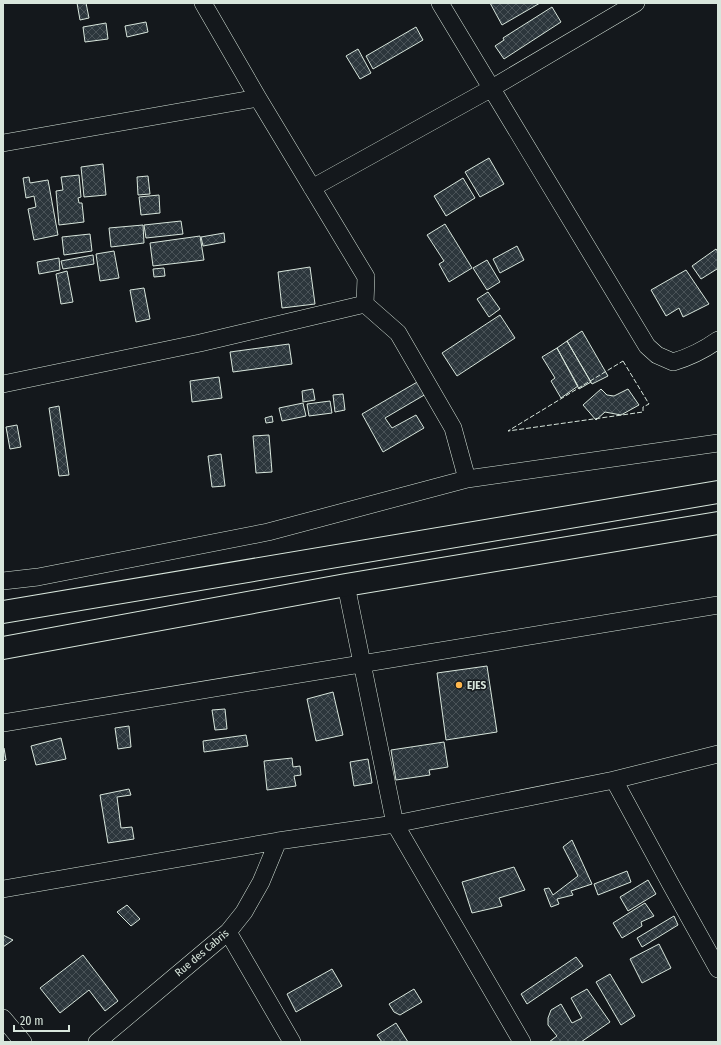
<svg xmlns="http://www.w3.org/2000/svg" width="721" height="1045" viewBox="0 0 721 1045" font-family="'Fira Sans Condensed',sans-serif">
<style>
.building{fill:url(#building-cross-hatch);stroke:#d8e6dc}
.lines{fill:none;stroke-linecap:round;stroke-linejoin:round}
.street-casing{stroke:#d8e6dc;stroke-width:18}
.primary-casing{stroke:#d8e6dc;stroke-width:24}
.street{stroke:#14181c;stroke-width:17}
.primary{stroke:#14181c;stroke-width:22}
.fence{stroke:#d8e6dc;stroke-width:1;stroke-dasharray:5 2;stroke-linecap:butt}
.poi-dot{fill:#ffb74d;stroke:#14181c;stroke-width:1.5}
.labels{text-anchor:middle;dominant-baseline:central;stroke-width:3;stroke-linejoin:round;paint-order:stroke}
.poi-label{font-size:11px;font-weight:bold;fill:#d8e6dc;stroke:#14181c;text-anchor:start}
.street-label{font-size:11px;fill:#d8e6dc;stroke:#14181c}
</style>
<defs>
<pattern id="building-cross-hatch" width="8" height="8" patternUnits="userSpaceOnUse"><rect width="8" height="8" fill="#2c363c"/><path d="M0 0l8 8M0 8l8-8" fill="none" stroke="#4a5358"/></pattern>
</defs>
<rect width="100%" height="100%" fill="#14181c"/>
<path class="building" d="M77 3H86L89 18 80 20Z
M490 3H540L502 25Z
M552 7 561 22 504 59 495 46 504 40 503 38Z
M146 22 148 32 127 37 125 26Z
M106 23 108 39 85 42 83 27Z
M416 27 423 40 373 69 366 56Z
M358 49 371 73 360 79 346 56Z
M489 158 504 184 480 197 465 172Z
M103 164 106 195 84 197 81 167Z
M79 175 81 197 78 198 79 203H82L84 222 59 225 56 191 63 190 61 177Z
M148 176 150 194 138 195 137 177Z
M29 177 30 183 48 180 58 235 34 240 28 209 36 207 34 196 26 198 23 178Z
M463 178 475 198 446 216 434 196Z
M159 195 160 213 141 215 139 197Z
M181 221 183 234 146 238 144 225Z
M445 224 472 268 449 282 439 264 444 261 427 235Z
M143 225 144 243 111 247 109 228Z
M224 233 225 242 203 246 201 237Z
M90 234 92 251 64 255 62 237Z
M200 236 204 260 153 266 150 243Z
M517 246 524 260 500 273 493 259Z
M716 249 718 252V270L717 269 701 279 692 266Z
M114 251 119 278 100 281 96 254Z
M93 255 94 264 63 269 61 261Z
M59 258 60 270 39 274 37 262Z
M487 260 500 282 487 290 473 268Z
M310 267 315 304 282 308 278 272Z
M164 268 165 276 154 277 153 269Z
M686 270 709 304 683 317 679 308 666 316 651 290Z
M67 271 73 302 61 304 56 274Z
M144 288 150 319 136 322 130 290Z
M488 292 500 309 489 317 477 299Z
M500 315 515 338 457 376 442 353Z
M582 331 608 376 592 384 567 341Z
M567 341 591 382 579 389 557 348Z
M289 344 292 364 233 372 230 352Z
M557 348 578 386 561 398 551 381 555 378 542 357Z
M219 377 222 398 192 402 190 381Z
M419 381 426 394 385 418 392 428 416 415 424 428 383 452 362 414Z
M313 389 315 400 303 402 302 391Z
M601 389 607 395 614 396 628 389 639 405 621 415 605 412 596 420 583 405Z
M343 394 345 410 335 412 333 395Z
M330 401 332 413 309 416 307 404Z
M303 403 306 416 282 421 279 408Z
M59 406 69 475 59 476 49 408Z
M272 416 273 422 266 423 265 418Z
M17 425 21 447 10 449 6 427Z
M269 435 272 472 256 473 253 436Z
M221 454 225 486 212 487 208 456Z
M487 666 497 732 446 740 437 673Z
M333 692 343 735 316 741 307 699Z
M225 709 227 729 215 730 212 710Z
M129 726 131 747 118 749 115 728Z
M246 735 248 746 204 752 203 741Z
M61 738 66 759 36 765 31 746Z
M444 742 448 767 429 770 430 775 396 780 391 750Z
M3 748H4L6 760 3 761Z
M292 758 293 767 300 766 301 775 294 776 296 786 267 790 264 761Z
M368 759 372 783 354 786 350 762Z
M129 789 131 795 117 797 121 828 132 827 134 839 108 843 100 795Z
M572 840 592 884 571 891 573 895 557 899 559 904 551 907 544 889 549 888 553 895 578 876 563 847Z
M514 867 525 890 499 898 502 906 472 913 462 882Z
M627 871 631 882 598 895 594 884Z
M648 880 656 894 628 911 620 897Z
M645 903 654 916 641 922 642 926 622 938 613 923Z
M127 905 140 919 131 926 117 912Z
M674 916 678 925 642 947 637 938Z
M3 935 13 940 3 947Z
M659 944 671 968 642 983 630 959Z
M83 955 118 1001 105 1011 89 990 60 1013 40 988Z
M576 957 583 966 527 1004 521 994Z
M332 969 342 986 296 1012 287 994Z
M610 974 635 1016 621 1025 596 982Z
M414 989 422 1002 400 1015 394 1012 389 1004Z
M587 989 610 1022 581 1042H549L557 1036 548 1025V1018L551 1010 561 1004 572 1023 582 1018 571 998Z
M396 1023 408 1042H382L377 1035Z"/>
<g class="lines">
<defs>
<path id="street" d="M203 3 258 98 366 277 365 304
M440 3 647 346 657 355 673 362C690 357 704 350 718 340
M3 143 258 98
M312 188 492 88 636 3
M365 304 398 333 453 428 467 479
M3 384 200 343 365 304
M3 581 38 577 268 532 467 479 718 443
M346 585 395 824 522 1042
M3 723 718 605
M614 780 670 883 718 969
M3 889 278 841 395 824 614 780 718 754
M228 932 292 1042
M3 1018 23 1042
M97 1042 228 932 244 912 261 882 278 841"/>
<path id="primary" d="M3 612 718 492
M3 648 346 585 718 523"/>
</defs>
<use href="#street" class="street-casing"/>
<use href="#primary" class="primary-casing"/>
<use href="#street" class="street"/>
<use href="#primary" class="primary"/>
<path class="fence" d="M623 361 649 404 643 407V412L508 431Z"/>
</g>
<circle class="poi-dot" cx="459" cy="685" r="4"/>
<g class="labels">
<g class="poi-label">
<text x="467" y="685">EJES</text>
</g>
<g class="street-label">
<text transform="translate(202 953) rotate(-40)">Rue des Cabris</text>
</g>
</g>
<rect width="721" height="1045" fill="none" stroke="#d8e6dc" stroke-width="8"/>
<path d="M14 1025v6h55v-6" fill="none" stroke="#d8e6dc" stroke-width="2"/>
<text x="20" y="1025" font-size="12" fill="#d8e6dc" stroke="#14181c" stroke-width="3" paint-order="stroke">20 m</text>
</svg>
